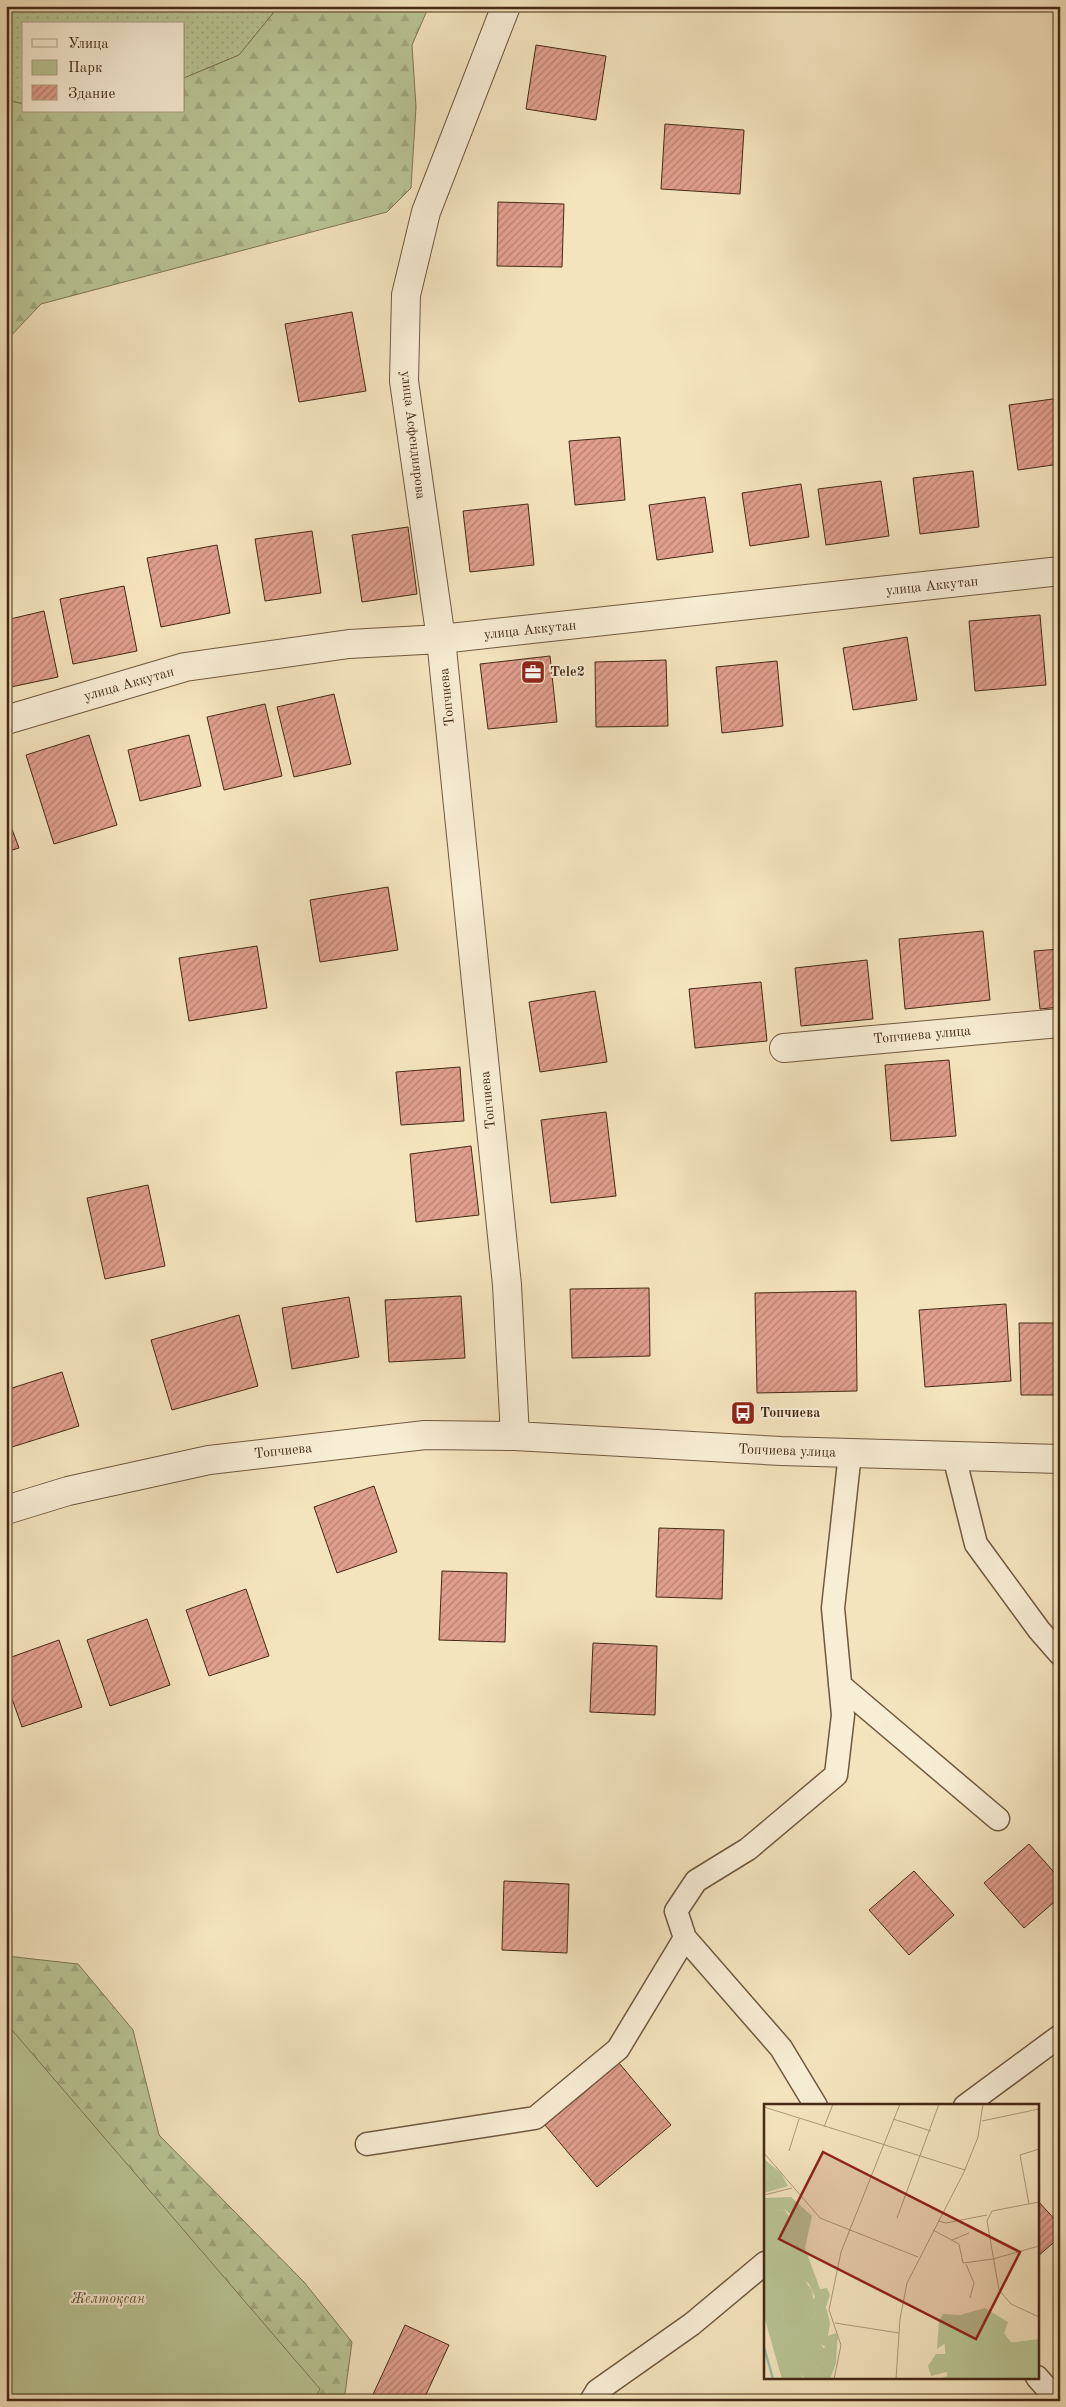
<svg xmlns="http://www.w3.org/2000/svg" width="1066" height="2407" viewBox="0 0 1066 2407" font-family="'Old Standard TT',serif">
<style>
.grass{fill:url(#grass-dots);stroke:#7f7854}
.forest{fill:url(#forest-firs);stroke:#7f7854}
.park{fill:#b9c594;stroke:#7f7854}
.building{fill:url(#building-hatch);stroke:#452a15}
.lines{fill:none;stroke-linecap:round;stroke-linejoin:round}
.lane-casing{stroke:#71583f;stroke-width:25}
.street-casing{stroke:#71583f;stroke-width:30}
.lane{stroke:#f8edd5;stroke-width:22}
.street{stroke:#f8edd5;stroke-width:28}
.labels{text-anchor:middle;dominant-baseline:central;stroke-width:4;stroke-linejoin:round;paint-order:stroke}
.street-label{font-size:14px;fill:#452a15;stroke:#f8edd5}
.poi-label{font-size:14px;font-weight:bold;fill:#452a15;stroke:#f8edd5;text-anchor:start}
.park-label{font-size:14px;font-style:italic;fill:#625135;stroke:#f8edd5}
.inset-river{fill:none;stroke:#9cbfb0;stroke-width:2.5}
.inset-road{fill:none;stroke:#ae9a7a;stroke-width:1}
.view{fill:#8f2418;fill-opacity:0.15;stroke:#8f2418;stroke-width:2.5}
.inset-edge{fill:none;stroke:#452a15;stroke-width:2.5}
</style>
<defs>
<pattern id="grass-dots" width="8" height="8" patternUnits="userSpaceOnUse" patternTransform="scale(1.25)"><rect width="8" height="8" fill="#b9c594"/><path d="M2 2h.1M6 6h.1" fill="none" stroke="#a0a97f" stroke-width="1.8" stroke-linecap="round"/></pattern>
<pattern id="forest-firs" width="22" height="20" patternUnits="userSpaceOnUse" patternTransform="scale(1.25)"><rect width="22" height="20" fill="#b9c594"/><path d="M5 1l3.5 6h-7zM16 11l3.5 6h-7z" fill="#a0a97f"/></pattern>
<pattern id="building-hatch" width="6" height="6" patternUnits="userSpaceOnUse" patternTransform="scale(1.25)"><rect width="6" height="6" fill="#e09e8d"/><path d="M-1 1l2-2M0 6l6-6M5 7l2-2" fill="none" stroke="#b78172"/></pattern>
</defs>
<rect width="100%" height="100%" fill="#f4e4be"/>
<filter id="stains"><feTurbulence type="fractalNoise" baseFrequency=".004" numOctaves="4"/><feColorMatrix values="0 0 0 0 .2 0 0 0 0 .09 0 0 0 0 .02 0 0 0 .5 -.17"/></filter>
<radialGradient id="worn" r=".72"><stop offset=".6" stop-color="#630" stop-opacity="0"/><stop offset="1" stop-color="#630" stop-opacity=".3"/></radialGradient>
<path class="grass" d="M6 6H279L239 55 184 78V24H24V104L6 100Z"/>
<path class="forest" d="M279 6H429L412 45 416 107 411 188 387 212 41 304 6 341V100L24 104V111H184V78L239 55Z
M6 1956 78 1964 133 2030 159 2135 304 2282 352 2342 344 2401H64L6 2247Z"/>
<path class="park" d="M6 2023 320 2389 314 2401H6Z"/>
<path class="building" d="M536 45 606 56 596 120 526 109Z
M665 124 744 130 740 194 661 189Z
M498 202 564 204 562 267 497 266Z
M352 312 366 391 299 402 285 324Z
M1060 398V464L1018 470 1009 405Z
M620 437 625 500 575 505 569 441Z
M973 471 979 527 920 534 913 478Z
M881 481 889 536 826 545 818 489Z
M801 484 809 537 750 546 742 493Z
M705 497 713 552 657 560 649 505Z
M528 504 534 565 470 572 463 511Z
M408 527 417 594 362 602 352 535Z
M312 531 321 593 265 601 255 539Z
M217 545 230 613 161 627 147 558Z
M124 586 137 651 73 664 60 599Z
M44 611 58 677 6 688V620Z
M1040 615 1046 685 975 691 969 621Z
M907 637 917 700 853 710 843 648Z
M550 656 557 722 488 729 480 664Z
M666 660 668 726 596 727 595 662Z
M777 661 783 726 722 733 716 667Z
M334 694 351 764 294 777 277 707Z
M265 704 282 776 224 790 207 717Z
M89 735 117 825 54 844 26 755Z
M189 735 201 786 140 801 128 750Z
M6 813 19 848 6 852Z
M388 887 398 950 320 962 310 900Z
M983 931 990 1000 905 1009 899 939Z
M257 946 267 1008 189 1021 179 958Z
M1060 949V1007L1040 1009 1034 951Z
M867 960 873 1019 801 1026 795 968Z
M761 982 767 1041 695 1048 689 989Z
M595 991 607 1062 540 1072 529 1002Z
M949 1060 956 1136 891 1141 885 1065Z
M460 1067 464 1121 401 1125 396 1072Z
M606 1112 616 1196 551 1203 541 1120Z
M471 1146 479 1215 416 1222 410 1154Z
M148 1185 165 1266 105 1279 87 1198Z
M649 1288 650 1356 572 1358 570 1289Z
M856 1291 857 1391 757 1393 755 1293Z
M461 1296 465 1358 389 1362 385 1300Z
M349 1297 359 1357 292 1369 282 1308Z
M1006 1304 1011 1381 925 1387 919 1310Z
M239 1315 258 1386 172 1410 151 1340Z
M1019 1323H1060V1395H1021Z
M62 1372 79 1426 12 1447 6 1430V1390Z
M374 1486 397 1552 337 1573 314 1507Z
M659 1528 724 1530 722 1599 656 1597Z
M442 1571 507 1573 505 1642 439 1640Z
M246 1589 269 1656 209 1676 186 1610Z
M147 1619 170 1685 110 1706 87 1640Z
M59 1640 82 1707 22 1727 6 1682V1659Z
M593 1643 657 1646 655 1715 590 1712Z
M1029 1844 1060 1879V1897L1024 1928 984 1883Z
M914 1871 954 1915 909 1955 869 1910Z
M504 1881 569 1884 567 1953 502 1950Z
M619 2063 671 2125 597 2187 545 2125Z
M1037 2200 1060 2225V2237L1037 2257Z
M405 2325 449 2345 423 2401H370Z"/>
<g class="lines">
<defs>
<path id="lane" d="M954 1456 976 1544 1039 1630 1060 1654
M840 1685 998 1819
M816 2106 781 2048 685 1938 676 1911 696 1881 748 1849 836 1775 843 1715 833 1608 850 1453
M965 2106 1060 2036
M367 2144 535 2118 618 2049 685 1938
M1037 2377 1058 2401
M591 2401 597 2391 692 2324 765 2263"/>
<path id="street" d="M506 6 426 212 406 295 404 381 441 639 507 1285 515 1436
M6 720 185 667 349 644 441 639 1060 571
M784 1048 1060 1023
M6 1510 68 1491 209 1460 425 1435 515 1436 781 1451 1060 1459"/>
</defs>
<use href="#lane" class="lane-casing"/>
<use href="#street" class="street-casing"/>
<use href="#lane" class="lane"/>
<use href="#street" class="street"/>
</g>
<defs>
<symbol id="office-square" viewBox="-11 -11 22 22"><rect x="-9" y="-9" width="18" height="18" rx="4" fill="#8f2418" stroke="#f8edd5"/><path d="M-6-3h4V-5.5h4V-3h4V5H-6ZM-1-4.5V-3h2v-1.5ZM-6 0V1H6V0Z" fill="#fff"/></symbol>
<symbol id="bus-square" viewBox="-11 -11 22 22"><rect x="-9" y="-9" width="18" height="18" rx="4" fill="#8f2418" stroke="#f8edd5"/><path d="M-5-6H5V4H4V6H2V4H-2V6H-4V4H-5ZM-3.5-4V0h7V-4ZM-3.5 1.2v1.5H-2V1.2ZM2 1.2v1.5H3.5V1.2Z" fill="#fff"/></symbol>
</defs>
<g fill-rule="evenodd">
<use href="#office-square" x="519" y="658" width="28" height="28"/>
<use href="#bus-square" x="729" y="1399" width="28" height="28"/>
</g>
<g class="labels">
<g class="street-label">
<text transform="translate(413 435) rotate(83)">улица Асфендиярова</text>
<text transform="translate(932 586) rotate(-6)">улица Аккутан</text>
<text transform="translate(530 630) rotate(-6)">улица Аккутан</text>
<text transform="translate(129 684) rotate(-16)">улица Аккутан</text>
<text transform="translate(447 697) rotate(-96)">Топчиева</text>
<text transform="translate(922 1035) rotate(-5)">Топчиева улица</text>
<text transform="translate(488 1100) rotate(-96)">Топчиева</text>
<text transform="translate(283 1451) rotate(-6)">Топчиева</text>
<text transform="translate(787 1451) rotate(2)">Топчиева улица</text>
</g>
<g class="poi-label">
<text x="550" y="672">Tele2</text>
<text x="760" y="1413">Топчиева</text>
</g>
<g class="park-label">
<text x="108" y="2299">Желтоқсан</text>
</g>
</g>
<g transform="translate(764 2104)">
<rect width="275" height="275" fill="#f4e4be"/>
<path d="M0 55 17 69 24 82 14 85 0 70ZM20 105 29 118 28 129 20 142 29 168 38 172 48 187 52 210 48 216 59 244 73 240 72 259 66 253 40 275 32 259 19 214 8 111 10 107Z" fill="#b9c594"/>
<path d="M27 93 48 112 41 144 56 185 63 184 66 191 62 203 66 219 64 232 72 229 74 233 73 240 64 245 52 236 48 216 51 211 44 205 51 193 45 180 24 164 20 142 28 129 26 110 20 105 6 108 0 105V94ZM221 204 244 218 239 233 243 239 275 235V250L229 256 167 272 164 262 172 250H201L186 236 173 245 175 217 179 210 196 211ZM66 252 72 259 66 275H40L46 264 52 265Z" fill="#b9c594"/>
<path d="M0 70 14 85 0 89ZM0 105 10 107 19 214 39 275H18L0 212Z" fill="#b9c594"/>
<path d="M224 208 253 246 275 241V275H175L183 272 179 219Z" fill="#b9c594"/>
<path class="inset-river" d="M0 243 9 275"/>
<path class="inset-road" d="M0 3 201 66M129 15 167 27M218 17 275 5M60 23 69 0M25 47 35 15M0 49 56 114 154 153M0 91 28 84M275 98 228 107 223 117 235 186 247 200 275 213M265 100 256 51 275 45M133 114 175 0M174 117 182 119 223 111M169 126 195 140 199 159 229 155 275 142M188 136 205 129M202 160 210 179 206 194M71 219 135 229M70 275 77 241 65 206 77 148 136 0M132 275 136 215 143 179 200 68 214 33 219 0"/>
<path class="view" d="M59 48 256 148 212 235 15 135Z"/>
<rect width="275" height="275" class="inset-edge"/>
</g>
<rect width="1066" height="2407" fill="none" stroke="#f4e4be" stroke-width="25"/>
<rect x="8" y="8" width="1051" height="2392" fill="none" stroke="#452a15" stroke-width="2.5"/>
<rect x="12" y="12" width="1041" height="2382" fill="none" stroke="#452a15"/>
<rect x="22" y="22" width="162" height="90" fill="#f8edd5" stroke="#b09f88"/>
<rect x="32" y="39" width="25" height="8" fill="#f8edd5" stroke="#b09f88"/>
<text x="68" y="48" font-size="15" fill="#452a15">Улица</text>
<rect x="32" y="60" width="25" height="15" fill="#b9c594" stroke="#b09f88"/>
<text x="68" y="72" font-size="15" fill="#452a15">Парк</text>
<rect x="32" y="85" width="25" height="15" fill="url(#building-hatch)" stroke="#b09f88"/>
<text x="68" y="98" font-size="15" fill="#452a15">Здание</text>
<rect width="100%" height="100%" filter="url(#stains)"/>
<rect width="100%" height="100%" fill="url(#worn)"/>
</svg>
